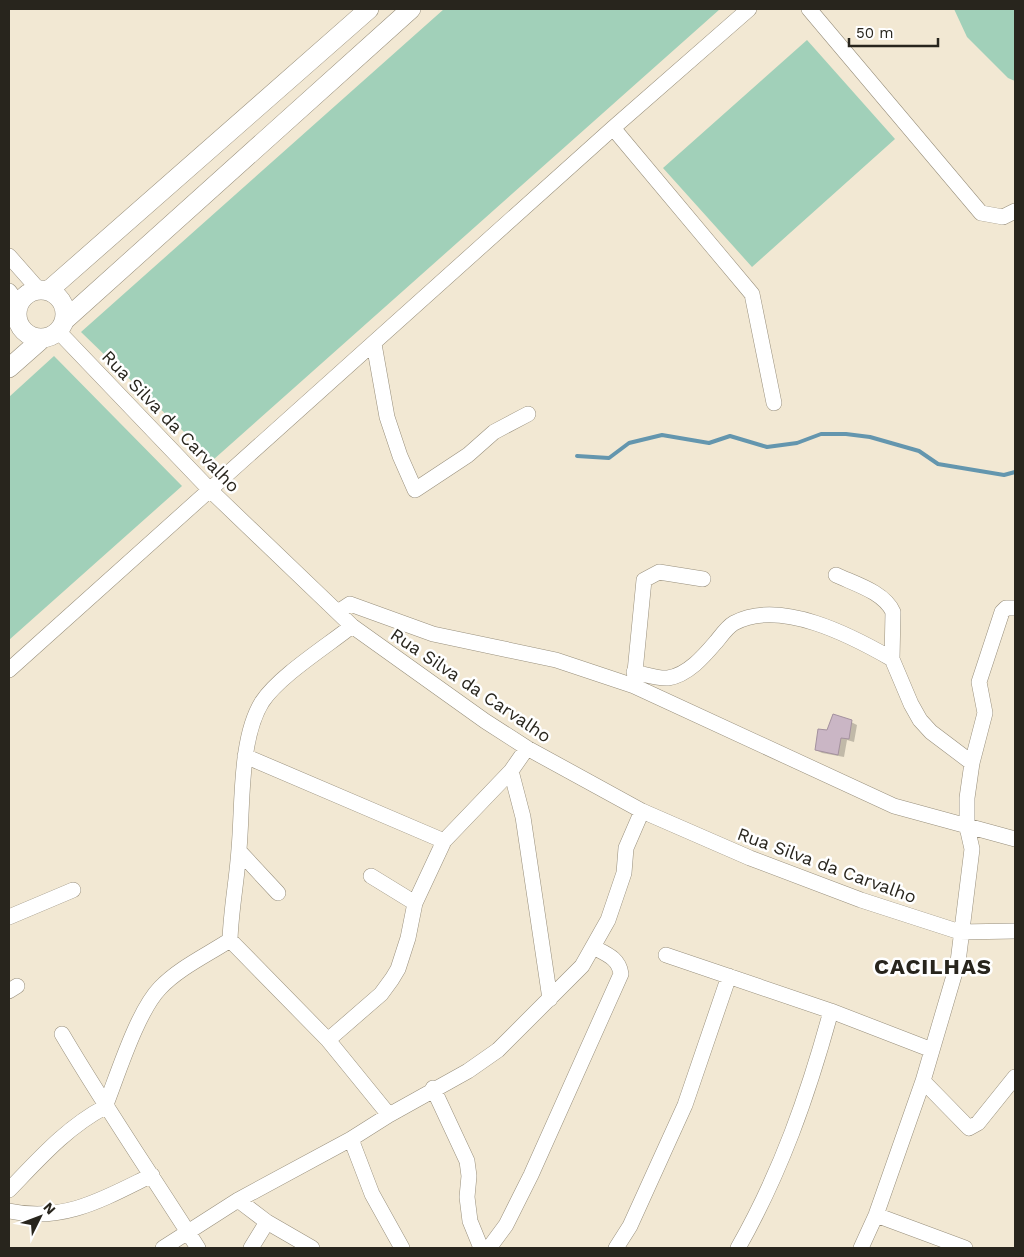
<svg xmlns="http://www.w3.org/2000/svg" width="1024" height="1257" viewBox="0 0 1024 1257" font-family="'Work Sans',sans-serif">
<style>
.green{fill:#a1d0b9}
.shadow{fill:#0003}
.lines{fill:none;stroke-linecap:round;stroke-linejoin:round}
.stream{stroke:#6496ae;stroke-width:4}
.building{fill:#cab6c5;stroke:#a4919e}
.minor-casing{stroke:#988f7c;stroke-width:16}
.major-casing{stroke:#988f7c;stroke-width:20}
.minor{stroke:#fff;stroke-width:15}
.major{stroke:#fff;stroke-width:19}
.labels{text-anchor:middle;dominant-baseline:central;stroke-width:5;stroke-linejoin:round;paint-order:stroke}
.street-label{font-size:18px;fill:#28251d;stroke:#fff}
.district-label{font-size:22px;font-weight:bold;letter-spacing:1px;fill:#28251d;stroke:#fff}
</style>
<rect width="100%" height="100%" fill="#f2e8d3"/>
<path class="green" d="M444 9H720L213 460 81 332Z
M954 9H1015V81L1008 78 967 37Z
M807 40 895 139 752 267 663 168Z
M54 356 182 486 9 640V397Z"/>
<path class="shadow" d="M851 722 857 725 854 742 847 740 844 757 822 753 816 750 828 732Z"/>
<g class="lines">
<path class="stream" d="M577 456 609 458 629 443 662 435 709 443 730 436 767 447 797 443 821 434H846L870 437 919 451 938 464 1004 475 1015 472"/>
</g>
<path class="building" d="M833 714 852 720 849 739 841 738 838 755 815 750 818 729 827 730Z"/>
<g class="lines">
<defs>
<path id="minor" d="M809 9 981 213 1003 217 1015 211
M613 128 752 294 774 403
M9 256 39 290
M9 291 19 304
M58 331 210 490 352 626 485 721 527 748 642 811 750 858 861 900 960 932 1015 931
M374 344 387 417 400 456 415 490 468 455 494 432 528 414
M836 575C855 584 884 592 893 612L892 659 911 704 920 720 931 732 972 763
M338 612 350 604 433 634 556 660 634 686 894 806 1015 839
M352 626C327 646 279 676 262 702 239 739 243 806 239 849 237 880 231 909 230 940L328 1040 389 1115 468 1071 498 1050 582 966 608 920 624 873 626 848 642 811
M9 670 613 128 749 9
M634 672C644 674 658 679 668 678 688 675 704 656 716 642 721 636 727 627 734 623 780 598 852 636 892 659
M634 682 644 580 659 572 703 579
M245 756 444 841
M511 771 523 817 550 999
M239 851 278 893
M371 876 415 903
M9 917 73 890
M666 955 831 1011 932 1050
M9 991 17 986
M62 1034C105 1107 153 1177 198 1248
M328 1040 381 994 392 979 398 969 408 938 415 903 444 841 511 771 527 748
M923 1081 969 1128 978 1123 1015 1077
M433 1088 467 1161 469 1176 467 1197 470 1221 481 1248
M351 1139 372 1194 402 1248
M9 1190C39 1159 67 1127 105 1107 118 1074 137 1012 160 988 179 968 207 955 230 940
M238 1200 267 1222 312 1248
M9 1211C64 1223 105 1198 152 1175
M876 1215 965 1248
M163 1248 238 1200 351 1139 389 1115
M251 1248 267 1222
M489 1248 506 1225 531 1175 621 974C619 958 606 954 593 947
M616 1248 630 1226 685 1105 729 976
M738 1248C781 1172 808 1095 831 1011
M861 1248 876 1215 923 1081 958 962 972 849 967 827V798L972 763 985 713 979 682 1002 612 1006 608H1015"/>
<path id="major" d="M17 314a24 24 0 1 1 48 0a24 24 0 1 1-48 0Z
M48 291 369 9
M65 320 411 9
M9 368 43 338"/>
</defs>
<use href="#minor" class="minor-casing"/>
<use href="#major" class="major-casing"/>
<use href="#minor" class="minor"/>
<use href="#major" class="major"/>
</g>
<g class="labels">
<g class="street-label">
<text transform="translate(171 421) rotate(46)">Rua Silva da Carvalho</text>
<text transform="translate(471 685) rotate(34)">Rua Silva da Carvalho</text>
<text transform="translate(827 865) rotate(20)">Rua Silva da Carvalho</text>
</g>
<g class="district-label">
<text x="933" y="966">CACILHAS</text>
</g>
</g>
<rect width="1024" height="1257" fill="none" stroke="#28251d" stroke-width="20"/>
<g transform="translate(40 1217) rotate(48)" stroke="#ffffff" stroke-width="4" paint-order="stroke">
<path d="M0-4L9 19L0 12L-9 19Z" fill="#28251d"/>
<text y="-8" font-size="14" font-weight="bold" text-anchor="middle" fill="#28251d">N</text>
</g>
<path d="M849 38v8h89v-8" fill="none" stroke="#28251d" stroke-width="2.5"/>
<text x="856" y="38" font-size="15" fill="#28251d" stroke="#ffffff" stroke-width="4" paint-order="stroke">50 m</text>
</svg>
